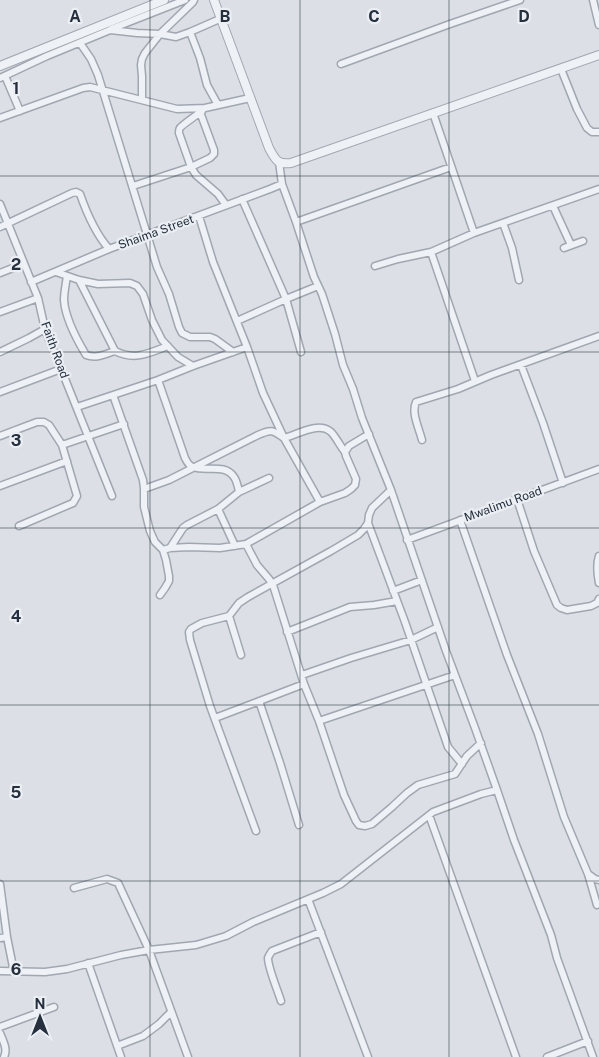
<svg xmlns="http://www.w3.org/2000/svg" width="599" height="1057" viewBox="0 0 599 1057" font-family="'Public Sans',sans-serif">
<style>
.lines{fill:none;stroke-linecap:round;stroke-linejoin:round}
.minor-casing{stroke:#a1a7b0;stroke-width:9}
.tertiary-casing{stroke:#a1a7b0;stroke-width:10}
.minor{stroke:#eef1f5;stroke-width:6}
.tertiary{stroke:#eef1f5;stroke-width:8}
.grid{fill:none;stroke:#252f3d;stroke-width:1;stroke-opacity:0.55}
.labels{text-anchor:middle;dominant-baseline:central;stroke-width:4.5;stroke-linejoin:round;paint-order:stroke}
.street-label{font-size:12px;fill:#252f3d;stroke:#ebeff4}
.grid-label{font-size:16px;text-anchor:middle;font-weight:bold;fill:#252f3d;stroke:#ebeff4;stroke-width:4.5;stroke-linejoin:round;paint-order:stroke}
</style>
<rect width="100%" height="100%" fill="#dce0e6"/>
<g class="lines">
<defs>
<path id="minor" d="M593 0 599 25
M111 29 185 0
M190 32 200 58 207 85 218 105
M80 43 91 59 98 75 157 267 169 294 179 327 182 333 190 337H210L215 339 233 352
M341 64 450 24 520 0
M561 69 577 109 587 128 592 132H599
M5 76 20 111
M0 78 47 56 110 30 137 33 160 34 176 37 190 32 222 18
M142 100V76L141 65 142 59 145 53 160 34 193 2 194 0
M202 111C198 114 181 126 180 128 179 129 179 131 179 133L191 167 196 175 218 194 226 205
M433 113 474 233
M0 118 83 88 90 87 177 109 205 108 250 98
M279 162 282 184 296 222 314 277 322 294 335 334 343 365 353 389 362 418 391 490 446 651 475 728 497 790 514 840 551 935 557 958 593 1057
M133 186 191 167 210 158 214 154V150L200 112
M242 199 286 299 301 352
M0 204 38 298 45 329 112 496
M553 206 571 245
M199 216 213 262 247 347 263 393 284 438 320 502
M296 222 451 167
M503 223 512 248 519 280
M0 227 72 193 76 192 80 194C87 214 95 233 109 249
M564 248 583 241
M431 252 475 381
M375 266 398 259 431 252 474 233 599 189
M56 272 79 280 98 284 130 283 137 286 143 294 152 320 162 340 178 357 193 366
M0 273 23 264
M67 276C66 283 64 292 64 300 65 317 77 340 86 355 96 359 105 354 115 351
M79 280 115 351C135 361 149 353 168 346
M31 282 109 249 270 189 282 184
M0 312 38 298
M237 321 286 299 318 286
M0 352 29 338 45 329
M521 365 543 423 563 483
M158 380 185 458C187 462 189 466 193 467 206 472 225 463 234 477 237 481 238 487 239 492
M0 392 61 369
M113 395 143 480 144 489V507L150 531 155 542 163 550 166 560 169 576V581L165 588 160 595
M77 407 158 380 193 366 247 347
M0 436 37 422H44L49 425 62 445 77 496 73 503 19 526
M422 440C419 428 411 413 416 402L458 389 491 375 599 336
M62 445 124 424
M0 486 67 461
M144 489 169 480 258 435C271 429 273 430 284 438 297 435 318 421 331 432 336 437 340 446 345 452
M517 499 534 551 557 605 561 608 567 610 591 606 597 603 599 599
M218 509 235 546
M460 520 507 655 538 734 564 817 588 874 595 879 599 880
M368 523 405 622 448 747 462 764
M407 540 599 469
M246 544 257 565 269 579 273 585 304 684 319 721 344 795 356 821 359 825 365 826 372 824 392 807 407 793 418 785 455 774 467 756 481 743
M170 548 183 528 187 525 218 509 239 492 269 478
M163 550 170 548 189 547 220 548 246 544 320 502 345 493 351 489 355 485 356 479 346 456 345 452 349 446 369 434
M599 556C596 565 597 573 599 583
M393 591 422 580
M229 616 241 655
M287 632 350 607 374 605 397 601
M302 675 351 658 411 640 438 627
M259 701 280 763 299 825
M215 718 304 684
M319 721 455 675
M429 815 516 1057
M256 831 210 706 190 640 189 632 191 629 202 623 229 616 239 603 248 597 331 551 358 535 364 529 368 523 369 515 372 508 391 490
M588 874 597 905
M0 884 7 937
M74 888 107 879 118 883 149 950 188 1057
M308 899 368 1057
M0 938 7 937 14 972
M88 963 121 1057
M0 971 45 972 67 969 121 955 149 950 196 945 226 936 253 922 323 893 341 884 433 812 481 794 497 790
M281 1001C278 991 268 968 268 958 269 955 270 954 272 951L321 932
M0 1027 54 1007
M0 1033C3 1041 8 1049 4 1057
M117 1046 143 1036 159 1024 171 1012
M547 1057 588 1041"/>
<path id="tertiary" d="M214 0 269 148C275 159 277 165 291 163L599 55
M0 66 164 0"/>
</defs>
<use href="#minor" class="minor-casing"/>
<use href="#tertiary" class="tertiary-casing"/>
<use href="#minor" class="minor"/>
<use href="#tertiary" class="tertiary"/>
</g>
<path class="grid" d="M150 0V1057M300 0V1057M449 0V1057M0 176H599M0 352H599M0 528H599M0 705H599M0 881H599"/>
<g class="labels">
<g class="street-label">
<text transform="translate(156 232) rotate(-20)">Shaima Street</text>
<text transform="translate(55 350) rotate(70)">Faith Road</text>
<text transform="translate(503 504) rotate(-20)">Mwalimu Road</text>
</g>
</g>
<g class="grid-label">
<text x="75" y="22">A</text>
<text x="225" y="22">B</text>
<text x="374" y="22">C</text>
<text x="524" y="22">D</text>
<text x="16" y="94">1</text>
<text x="16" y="270">2</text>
<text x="16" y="446">3</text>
<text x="16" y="622">4</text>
<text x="16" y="798">5</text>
<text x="16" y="975">6</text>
</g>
<g transform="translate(40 1017)" stroke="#ebeff4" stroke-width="4" paint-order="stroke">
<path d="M0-4L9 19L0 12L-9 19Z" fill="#252f3d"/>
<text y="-8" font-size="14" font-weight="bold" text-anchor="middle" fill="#252f3d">N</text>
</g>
</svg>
